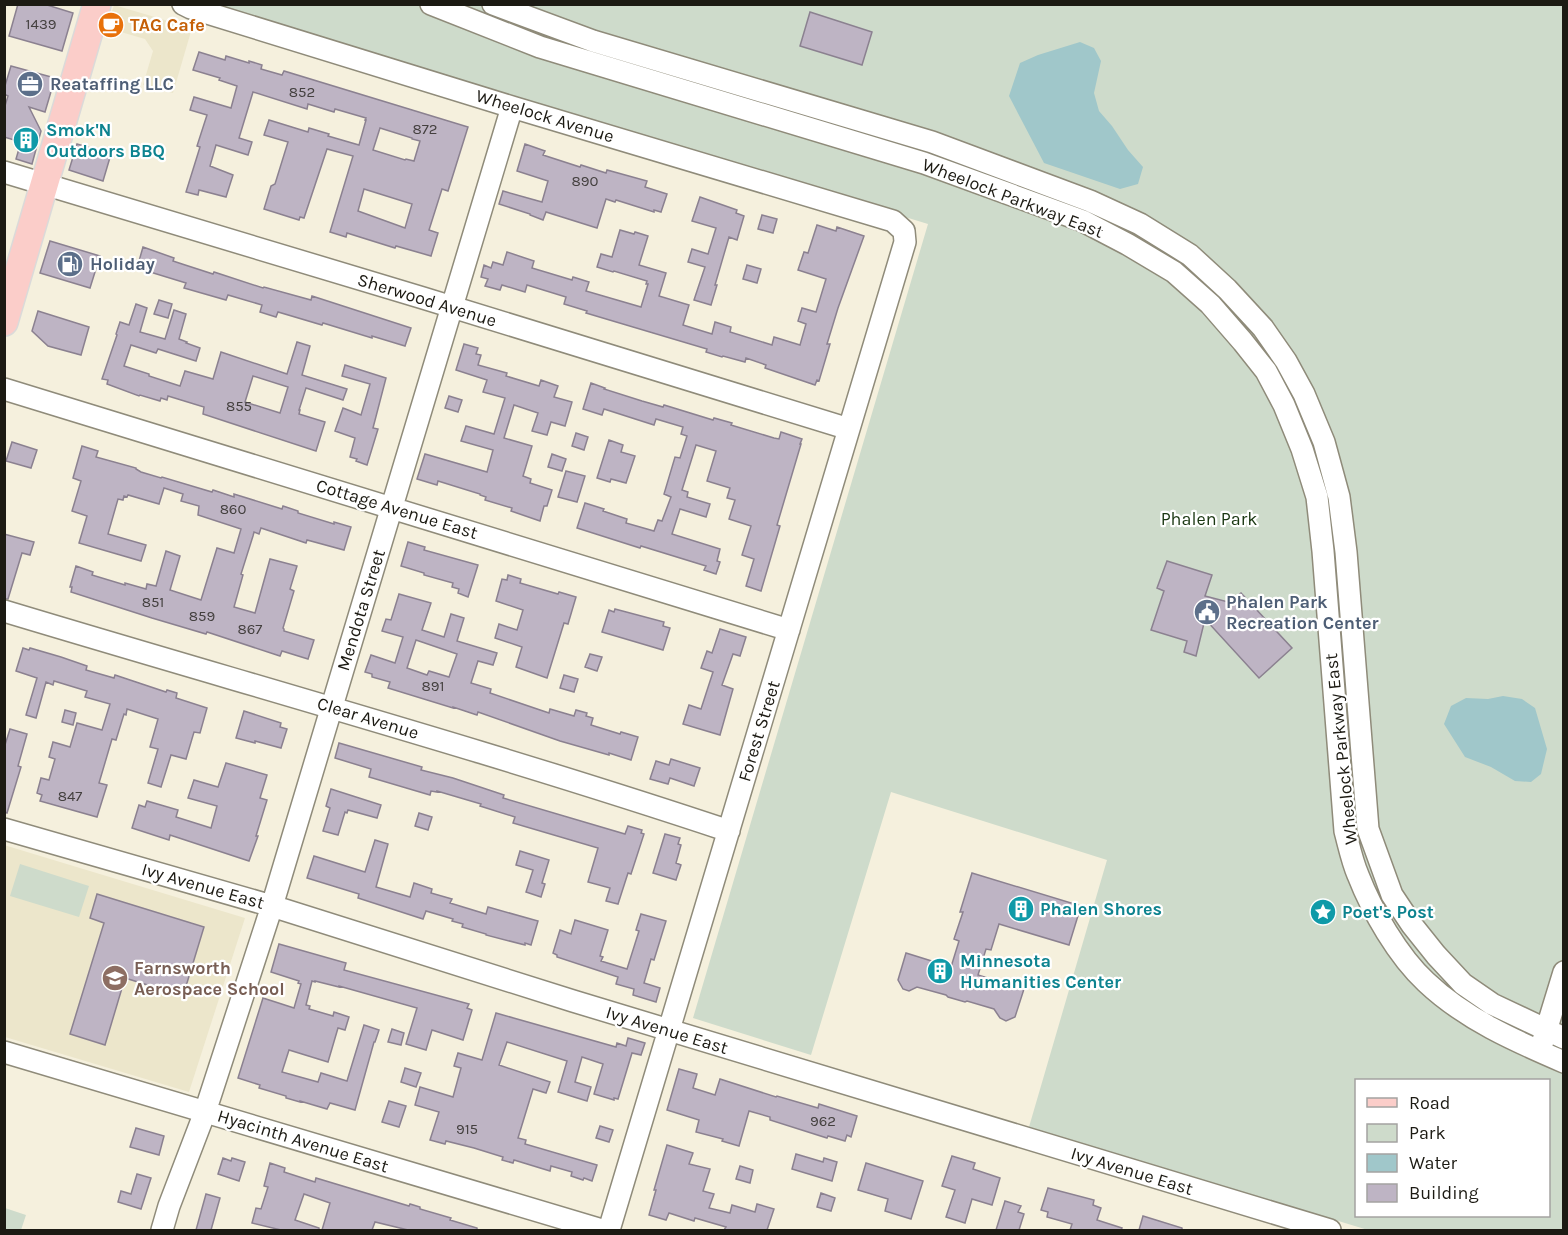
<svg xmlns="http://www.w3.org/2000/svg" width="1568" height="1235" viewBox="0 0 1568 1235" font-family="Karla,sans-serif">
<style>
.built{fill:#ece6cb}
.green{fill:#cedbcb;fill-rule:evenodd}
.water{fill:#a0c7ca}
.building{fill:#beb4c4;stroke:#8b8190;stroke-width:1.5;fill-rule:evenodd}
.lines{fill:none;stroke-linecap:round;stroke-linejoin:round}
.minor-casing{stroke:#8f8b7a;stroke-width:24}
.major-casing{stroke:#dbdad9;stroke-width:30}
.minor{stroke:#fff;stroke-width:21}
.major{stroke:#fbcdc9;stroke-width:27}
.labels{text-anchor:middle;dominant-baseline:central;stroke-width:4.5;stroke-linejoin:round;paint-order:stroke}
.number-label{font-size:15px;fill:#44403f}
.food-label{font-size:18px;font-weight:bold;fill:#c56008;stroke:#fff;text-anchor:start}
.service-label{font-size:18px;font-weight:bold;fill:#4e5e75;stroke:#fff;text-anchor:start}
.street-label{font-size:18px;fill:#1c1a13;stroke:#fff}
.culture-label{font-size:18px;font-weight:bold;fill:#0d838f;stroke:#fff;text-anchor:start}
.park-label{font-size:18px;fill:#1a3712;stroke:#fff}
.education-label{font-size:18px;font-weight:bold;fill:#785e54;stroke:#fff;text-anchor:start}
</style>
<rect width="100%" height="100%" fill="#f5f0dd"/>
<path class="built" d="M114 5 192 28 173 93 143 85 153 51 145 39 107 28Z
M4 845 245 918 189 1092 5 1037Z"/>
<path class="green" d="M213 5H1563V1230H1368L1029 1127 1107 860 891 792 811 1055 693 1018 928 224ZM1356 1080H1548V1216H1356Z
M20 864 89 886 79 917 10 896Z
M5 1208 26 1215 21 1230H5Z"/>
<path class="water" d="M1080 42 1094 48 1101 61 1094 93 1099 111 1112 126 1128 150 1143 167 1138 184 1120 189 1044 163 1009 96 1020 63 1038 55Z
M1503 696 1522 699 1535 708 1547 749 1541 774 1531 782 1515 781 1491 767 1465 757 1444 724 1451 706 1466 698 1488 699Z"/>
<path class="building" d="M18 4H44L73 13 62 51 9 36Z
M810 12 872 32 862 65 800 46Z
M199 52 225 60 226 56 249 63V61L262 65 261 69 282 75 284 71 468 127 448 191 442 189 429 230 438 233 431 256 396 246 395 248 347 233 346 237 330 232 353 156 327 149 304 218 300 217 299 220 264 209 271 186 275 184 288 142 264 135 269 120 308 132 309 128 329 134 328 136 359 145 366 120H365L366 118 335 109 334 112 308 104 307 109 253 92 239 138 252 142 248 155 216 145 210 166 233 175 226 197 199 190 198 195 186 192 200 147 197 146 207 115 190 110 194 97 231 108 237 86 219 80 220 78 193 70ZM380 128 412 138V139L420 141 414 161 406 159 405 160 373 150ZM364 189 412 204 405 228 358 211Z
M11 66 55 78 45 112 29 107 41 131 32 164 16 159 21 142 4 137V109L8 96 4 94V89Z
M77 144 111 154 103 181 69 170Z
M525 144 545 151 543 155 580 167 581 165 606 173 607 170 647 181 645 187 667 194 661 212 654 210V212L616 200 615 202 606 199 597 228 546 212 543 220 530 215V214L499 204 503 191 542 202 548 181 517 171Z
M700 197 737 210 736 213 744 216 737 240 729 237 715 285H717L711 305 694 300 705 267 688 262 692 249 708 254 716 228 692 221Z
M762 215 777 219 773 233 758 229Z
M817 225 836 231 837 227 864 236 838 308 827 344H830L819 381 817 380 815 385 765 368 766 365 746 358 745 362 723 356 722 357 706 352 707 349 586 313 587 311 564 304 566 297 527 285 525 292 502 285 500 290 485 286 488 279 481 277 484 265 491 268 493 262 503 265 507 252 534 261 532 268 572 280 573 277 589 282 586 291 641 307 648 284H646L647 281 614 271 613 272 597 267 601 254 612 257 620 230 634 234 635 232 648 236 639 265 666 273 659 296 689 305 683 325 712 334 715 322 731 327 730 332 772 345 774 337 800 345 806 324 798 321 802 308 816 312 826 279 798 270 804 252 808 253Z
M50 241 100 256 90 288 40 273Z
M143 247 174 258 173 261 179 263 213 274 214 272 263 288 264 287 311 300 312 296 411 328 405 346 372 336V338L323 323 322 325 278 312 276 317 260 312 262 305 228 295 226 300 184 288 186 283 137 268Z
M747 265 761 269 757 283 743 279Z
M159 300 172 304 168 318 154 314Z
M136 304 147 308 140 332 165 339 174 310 186 314 179 339 187 342 186 343 200 348 196 361 158 349 156 353 131 345 124 366 149 374V376L180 386 185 371 213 379 221 352 287 374 297 342 310 346 302 375 347 389 343 400 306 388 299 410H300L299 414 325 422 316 451 203 414 204 407 168 396 167 400 161 398 160 401 140 395 139 396 107 384 108 380 102 379 117 335 116 334 120 322 129 325ZM253 376 288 387 280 413 245 402Z
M38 311 89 327 81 355 48 346 32 331Z
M464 344 478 348 476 354 481 355 478 365 507 373 506 376 539 386 541 380 558 386 554 397 572 402 565 426 551 422 547 435 532 431 538 413 514 405 504 438 532 446 523 476 531 479 530 483 552 490 547 506H544L540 521 511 511 512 508 485 500 486 497 480 495V494L438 481 437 485 417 479 425 454 487 472 493 450 461 441 466 426 494 434 505 398 483 392 487 380 456 370Z
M345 365 386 378 373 428 378 429 367 465 356 461 357 459 350 457 355 438 335 431 343 408 361 415 370 384 342 376Z
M591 383 605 388 604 389 642 401 663 407 664 405 713 420 714 418 732 423 731 425 774 438 779 439 781 432 802 439 800 444H801L777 525 780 526 761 591 746 586 754 559 742 555 751 526 729 519 735 500 727 498 730 488 707 481 716 451 696 445 682 490 688 492 687 497 710 504 706 517 680 509 672 534 720 549 717 561 720 562 716 574 704 570 706 566 641 546 640 548 577 528 585 503 604 509 603 511 627 519 626 523 654 531 658 520 662 521 671 497 664 494 675 457 680 458 687 436 681 434 683 427 656 419 654 425 604 409 602 415 583 409Z
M449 396 462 400 458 412 445 408Z
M576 433 588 437 584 450 572 446Z
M609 440 623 445 621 452 635 456 626 483 611 479 610 482 597 478Z
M12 442 37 450 31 468 6 461Z
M82 446 98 451 96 457 136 468V469L141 472 161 478 162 477 212 492 213 490 234 497V494L282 509 283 506 298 511V513L334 524V522L351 527 344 550 307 540 306 543 261 528 259 534 254 532 253 536 241 574 243 575 234 607 255 613 270 559 297 566 290 589 294 591 283 628 284 629V631L314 640 308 659 282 651 280 656 207 632 206 634 152 618 71 592 72 587H70L76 566 93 572 92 575 125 585V583L146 589 147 584 156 586 166 551 180 556 170 590 201 600 217 548 234 553 241 529 198 515 199 506 181 501 183 494 164 488 159 504 128 495 127 497 124 496 123 500 118 499 108 534 146 545 141 561 79 543 87 516 72 511 81 481 73 478Z
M552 454 566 459 562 471 548 467Z
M566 471 585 476 577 502 558 497Z
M4 534 34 542 30 555 22 553 8 599H4Z
M408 542 425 547 424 550 478 565 468 597 458 593 459 589 452 587 453 583 424 575V573L401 566Z
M1167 561 1212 575 1205 596 1228 602 1241 593 1292 648 1259 678 1205 619 1196 656 1184 652 1187 641 1151 630 1164 591 1157 588Z
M508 575 521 579 520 583 558 594 559 592 576 597 568 624 564 623 547 678 516 667 522 647 495 638 499 624 517 630 523 610 496 601 502 579 507 580Z
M399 594 431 603 422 630 444 637 451 614 464 618 457 641 497 653 493 665 478 661 471 683 491 689 490 693 549 713 550 709 574 716 576 710 587 713 586 716 593 718 591 725 620 734 621 732 638 737 631 760 609 753V755L560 741 478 712 477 715 453 707V708L388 688 390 682 372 677V674L365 672 371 655 395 663 403 637 382 631 386 619 391 620ZM416 640 457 654 449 677 429 671 427 675 407 668Z
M615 609 664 622 663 626 670 628 663 650 602 632 609 610 614 612Z
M720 629 746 637 740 656 733 654 722 685 733 689 720 735 683 724 689 705 701 709 713 672 701 668 707 651 712 653Z
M23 648 29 650 30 648 61 657 87 666 86 670 114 678 115 675 166 692 167 690 177 693 176 698 207 708 200 733 194 732 186 759 171 755 161 787 148 783 158 749 150 747 158 719 127 709 126 715 124 714 116 740 112 739 99 783 107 785 97 817 40 801 42 795 37 793 41 778 49 780 55 759 49 757 53 742 70 747 77 723 102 730 110 704 85 697 87 691 54 681 53 685 46 682 36 718 26 715 37 678 16 671Z
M590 654 602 657 597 671 585 667Z
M564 675 578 679 574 692 560 688Z
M65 710 76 713 73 725 62 722Z
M244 711 281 723 280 727 287 729 281 748 255 741V743L236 738Z
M10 729 27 734 18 766 21 767 7 813 4 812V748Z
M339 743 422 767 421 770 453 778 504 795 503 798 625 834 628 826 642 830 641 833 644 834 631 874 628 873 618 904 606 901 610 888 588 882 598 848 513 823 515 817 480 806 481 804 437 791V792L431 791 430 795 369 777 371 769 335 758Z
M671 759 700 768 694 786 670 778 668 784 650 779 656 761 669 765Z
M226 763 267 775 260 798 267 800 256 836H258L249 861 170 835 169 840 132 828 139 805 145 807 147 801 178 810 176 817 211 828 217 806 188 798 194 780 218 787Z
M331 789 381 805 377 818 348 810 347 813 345 812 338 835 323 831 330 808 326 806Z
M419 813 432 817 428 830 415 826Z
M665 834 680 838 678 844 681 845 676 863 681 865 676 880 653 873Z
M375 840 388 844 376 887 410 897 414 883 432 889 431 893 452 899 450 903 486 914 488 907 538 921 531 945 525 943V945L486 935V934L462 927 463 924 452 921 453 919 426 911 423 919 358 898 359 894 307 878 314 856 365 872Z
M520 851 549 860 542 883 545 884 541 897 526 892 533 870 516 865Z
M972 873 1081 906 1069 945 999 924 991 950 986 949 978 975 1024 989 1015 1017 1006 1021 1000 1018 994 1009 967 1001 965 1002 948 997 946 995 917 987 909 991 903 989 898 980 906 953 951 967 959 941 954 939 963 912H960Z
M97 894 204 927 183 996 125 978 105 1045 70 1034 104 923 90 918Z
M641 914 666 921 654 960 651 959 644 983 660 988 656 1002 633 995 634 989 616 984 618 977 557 957V955L553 953 560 930 571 934 575 920 608 930 600 956 603 957 601 961 627 969 639 931 636 930Z
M279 944 346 963 344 970 469 1004 467 1008 472 1010 463 1040 432 1030 426 1050 406 1044 417 1008 339 986V987L315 981V982L312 981 306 1005 310 1006 309 1009 333 1016 334 1012 349 1017 345 1030 338 1028 328 1062 289 1050 282 1072 318 1082 321 1073 347 1081 364 1025 379 1030 375 1042H374L355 1110 330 1103 327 1109 300 1101V1102L286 1098V1096L259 1088 260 1085 238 1078 263 998 294 1008 301 984 298 983 299 981 271 972Z
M496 1013 616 1047 617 1043 626 1046 628 1038 645 1043 641 1055 632 1053 618 1099 614 1098V1100L594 1094 603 1064 582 1057 575 1082 591 1087 587 1101 558 1092 567 1061 507 1042 499 1065 550 1082 546 1093 533 1089 518 1138 526 1140 525 1144 597 1165 592 1181 584 1178 583 1180 571 1176 572 1172 551 1166 550 1171 514 1160 513 1163 502 1160 503 1157 474 1148 446 1141 445 1144 430 1140 439 1112 415 1105 420 1087 453 1097 461 1068 454 1066 458 1053 482 1060Z
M392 1029 404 1033 401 1045 388 1042Z
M405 1068 421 1073 416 1087 401 1082Z
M679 1069 697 1074 693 1088 715 1095 720 1079 776 1097 777 1096 818 1108 819 1104 857 1116 851 1137 847 1135 845 1141 828 1136 827 1138 770 1120V1117L749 1111 739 1146 722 1141 723 1139 696 1132 699 1120 667 1110Z
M389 1101 406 1106 399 1127 382 1122Z
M600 1126 613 1130 609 1142 596 1138Z
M136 1128 164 1136 159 1155 130 1147Z
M667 1145 693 1153 689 1164 710 1169 703 1191 714 1194 709 1208 730 1213 732 1205 755 1212 757 1204 774 1209 767 1230H724L726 1227 695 1218 694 1221 669 1213 666 1220 649 1215 656 1190H654Z
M796 1154 823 1162 824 1158 837 1162 832 1181 792 1169Z
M952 1156 975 1163 973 1169 1000 1178 992 1205 972 1199 965 1223 946 1217 955 1190 942 1186Z
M223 1158 231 1161 232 1158 245 1162 239 1181 218 1174Z
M270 1163 285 1168 284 1172 315 1182 316 1178 409 1206 410 1204 420 1207V1209L451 1218 450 1220 477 1228V1230H408L375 1222 372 1230H322L330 1203 304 1194 295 1220 319 1228V1230H281L252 1223 256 1208 261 1209 268 1187 264 1186Z
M866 1163 923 1181 911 1219 885 1211 888 1199 858 1190Z
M740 1166 753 1170 750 1183 736 1179Z
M137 1174 151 1178 141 1209 118 1202 121 1191 131 1194Z
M1048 1188 1094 1200 1093 1205 1101 1208 1097 1220 1122 1228 1121 1230H1070L1072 1224 1047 1217 1048 1212 1041 1210Z
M821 1193 835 1198 831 1211 817 1207Z
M206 1194 220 1198 211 1230H196Z
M1005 1201 1021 1206 1018 1212 1024 1214 1019 1230H996Z
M1143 1216 1182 1228V1230H1139Z"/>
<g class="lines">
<defs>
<path id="minor" d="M183 4 191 8 512 107 893 221 904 231 905 242 609 1230
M431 4 540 47 924 163 1083 221 1127 244 1174 272 1210 304 1243 342 1266 371 1284 405 1302 449 1317 497 1323 551 1345 831C1349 846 1352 861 1358 875 1372 911 1398 956 1426 982 1465 1019 1515 1041 1564 1062
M493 4 593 41 932 142 1090 201 1140 224 1190 255 1227 289 1263 328 1286 361 1304 394 1324 442 1339 497 1346 552 1368 829 1392 895 1412 925 1436 955 1463 984 1492 1004 1564 1038
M4 172 423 298 849 429
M4 389 789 630
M4 611C246 684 489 751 729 831
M4 829 272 906 573 1001 1330 1230
M1542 1044 1564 972
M4 1052 602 1230
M162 1230 169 1206 205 1112 272 906 512 107"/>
<path id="major" d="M4 322 97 4"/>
</defs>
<use href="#minor" class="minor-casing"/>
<use href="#major" class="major-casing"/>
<use href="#minor" class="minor"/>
<use href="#major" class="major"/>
</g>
<defs>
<symbol id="cafe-disc" viewBox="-11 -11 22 22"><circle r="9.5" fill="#e8710a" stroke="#fff"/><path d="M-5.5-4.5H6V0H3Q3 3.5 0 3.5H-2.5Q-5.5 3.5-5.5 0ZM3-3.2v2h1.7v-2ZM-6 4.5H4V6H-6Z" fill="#fff"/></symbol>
<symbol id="office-disc" viewBox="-11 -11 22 22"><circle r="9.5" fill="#5c6f8a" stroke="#fff"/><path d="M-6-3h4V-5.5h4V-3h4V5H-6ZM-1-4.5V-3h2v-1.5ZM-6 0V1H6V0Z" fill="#fff"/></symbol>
<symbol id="building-disc" viewBox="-11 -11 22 22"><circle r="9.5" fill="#0f9aa8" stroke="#fff"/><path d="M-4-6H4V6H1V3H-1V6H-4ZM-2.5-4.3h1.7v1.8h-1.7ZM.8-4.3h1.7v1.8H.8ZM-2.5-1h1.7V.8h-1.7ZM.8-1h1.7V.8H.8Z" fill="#fff"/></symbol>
<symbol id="fuel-disc" viewBox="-11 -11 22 22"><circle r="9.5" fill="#5c6f8a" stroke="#fff"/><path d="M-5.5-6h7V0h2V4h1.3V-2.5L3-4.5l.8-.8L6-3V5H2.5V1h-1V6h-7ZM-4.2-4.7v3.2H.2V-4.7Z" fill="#fff"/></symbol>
<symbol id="civic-disc" viewBox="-11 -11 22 22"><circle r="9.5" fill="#5c6f8a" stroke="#fff"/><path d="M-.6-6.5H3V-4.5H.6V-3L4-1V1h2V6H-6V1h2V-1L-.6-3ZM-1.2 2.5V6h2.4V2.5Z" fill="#fff"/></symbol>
<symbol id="sight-disc" viewBox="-11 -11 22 22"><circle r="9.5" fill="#0f9aa8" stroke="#fff"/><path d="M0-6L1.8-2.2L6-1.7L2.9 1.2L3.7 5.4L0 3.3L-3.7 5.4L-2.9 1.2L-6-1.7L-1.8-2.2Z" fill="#fff"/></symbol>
<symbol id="school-disc" viewBox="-11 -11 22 22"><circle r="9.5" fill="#8d6e63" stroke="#fff"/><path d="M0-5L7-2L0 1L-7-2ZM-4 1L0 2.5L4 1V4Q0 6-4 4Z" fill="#fff"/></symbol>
</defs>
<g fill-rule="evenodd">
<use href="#cafe-disc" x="96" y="10" width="30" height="30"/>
<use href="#office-disc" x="15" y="69" width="30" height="30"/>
<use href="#building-disc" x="11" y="125" width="30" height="30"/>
<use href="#fuel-disc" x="55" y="249" width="30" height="30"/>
<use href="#civic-disc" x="1192" y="597" width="30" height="30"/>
<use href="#building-disc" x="1006" y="894" width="30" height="30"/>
<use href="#sight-disc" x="1308" y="897" width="30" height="30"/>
<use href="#building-disc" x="925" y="956" width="30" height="30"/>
<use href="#school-disc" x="100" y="963" width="30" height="30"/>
</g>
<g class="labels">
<g class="number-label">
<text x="41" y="24">1439</text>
<text x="302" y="92">852</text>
<text x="425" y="129">872</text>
<text x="585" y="181">890</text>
<text x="239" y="406">855</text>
<text x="233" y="509">860</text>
<text x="153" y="602">851</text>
<text x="202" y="616">859</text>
<text x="250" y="629">867</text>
<text x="433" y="686">891</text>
<text x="70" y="796">847</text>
<text x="823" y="1121">962</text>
<text x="467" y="1129">915</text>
</g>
<g class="food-label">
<text x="130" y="25">TAG Cafe</text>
</g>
<g class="service-label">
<text x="50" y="84">Reataffing LLC</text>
<text x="90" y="264">Holiday</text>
<text x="1226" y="602">Phalen Park<tspan x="1226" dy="21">Recreation Center</tspan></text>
</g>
<g class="street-label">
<text transform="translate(545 116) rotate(17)">Wheelock Avenue</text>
<text transform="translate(1013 198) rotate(21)">Wheelock Parkway East</text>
<text transform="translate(427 300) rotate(17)">Sherwood Avenue</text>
<text transform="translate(397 509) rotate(17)">Cottage Avenue East</text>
<text transform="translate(361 610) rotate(-73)">Mendota Street</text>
<text transform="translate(368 718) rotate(17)">Clear Avenue</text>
<text transform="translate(759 731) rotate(-73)">Forest Street</text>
<text transform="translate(1341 749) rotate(-96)">Wheelock Parkway East</text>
<text transform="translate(203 886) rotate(16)">Ivy Avenue East</text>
<text transform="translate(667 1030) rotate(17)">Ivy Avenue East</text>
<text transform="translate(303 1141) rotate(17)">Hyacinth Avenue East</text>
<text transform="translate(1132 1171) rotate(17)">Ivy Avenue East</text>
</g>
<g class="culture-label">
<text x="46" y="130">Smok'N<tspan x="46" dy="21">Outdoors BBQ</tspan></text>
<text x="1040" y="909">Phalen Shores</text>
<text x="1342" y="912">Poet's Post</text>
<text x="960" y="961">Minnesota<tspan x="960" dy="21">Humanities Center</tspan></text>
</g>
<g class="park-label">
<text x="1209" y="519">Phalen Park</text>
</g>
<g class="education-label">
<text x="134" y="968">Farnsworth<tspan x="134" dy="21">Aerospace School</tspan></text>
</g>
</g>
<rect width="1568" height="1235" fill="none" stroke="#1c1a13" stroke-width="12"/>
<rect x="1355" y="1079" width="195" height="138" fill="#ffffff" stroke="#a4a3a1" stroke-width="1.5"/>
<rect x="1367" y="1098" width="30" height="9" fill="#fbcdc9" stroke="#a4a3a1" stroke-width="1.5"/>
<text x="1409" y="1109" font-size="18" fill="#1c1a13">Road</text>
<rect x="1367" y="1124" width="30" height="18" fill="#cedbcb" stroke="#a4a3a1" stroke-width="1.5"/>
<text x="1409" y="1139" font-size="18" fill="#1c1a13">Park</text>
<rect x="1367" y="1154" width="30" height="18" fill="#a0c7ca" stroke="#a4a3a1" stroke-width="1.5"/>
<text x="1409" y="1169" font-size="18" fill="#1c1a13">Water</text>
<rect x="1367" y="1184" width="30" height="18" fill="#beb4c4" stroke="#a4a3a1" stroke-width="1.5"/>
<text x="1409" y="1199" font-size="18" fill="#1c1a13">Building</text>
</svg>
